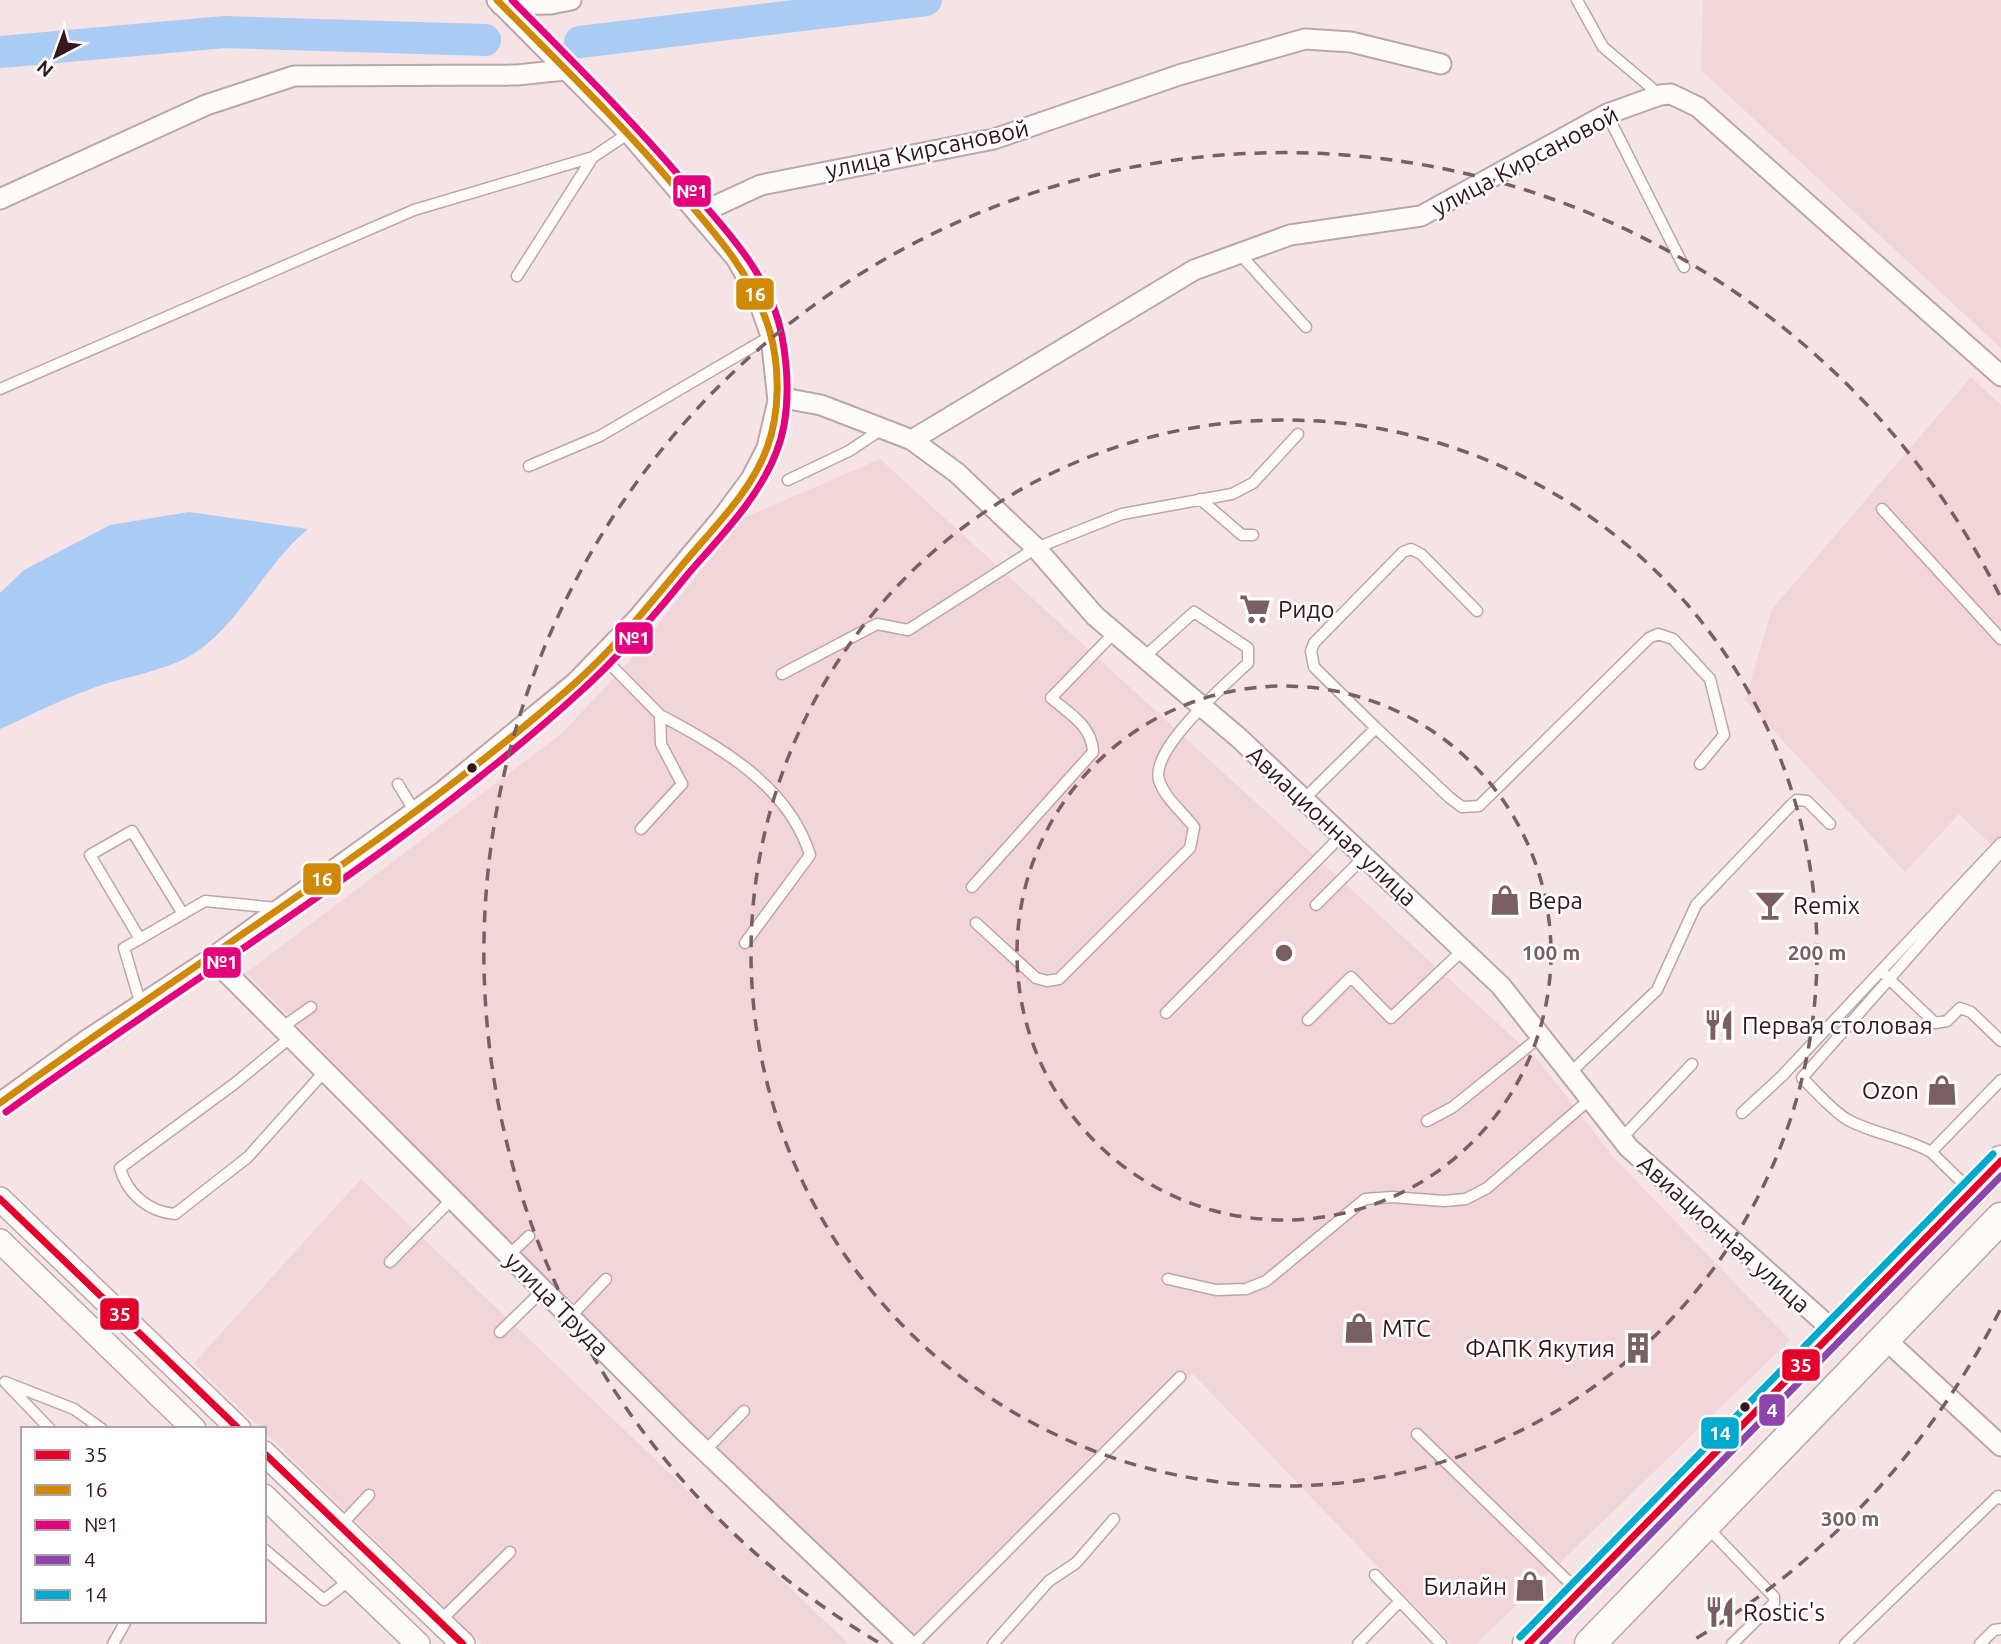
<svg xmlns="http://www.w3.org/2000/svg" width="2001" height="1644" viewBox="0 0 2001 1644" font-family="Ubuntu,sans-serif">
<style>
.built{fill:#f1d5d8}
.water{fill:#aacbf3}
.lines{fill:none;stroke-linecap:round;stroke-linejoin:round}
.river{stroke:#aacbf3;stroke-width:32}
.service-casing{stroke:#bda6aa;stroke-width:13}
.minor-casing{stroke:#bda6aa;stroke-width:23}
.tertiary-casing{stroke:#bda6aa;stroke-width:26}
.primary-casing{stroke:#bda6aa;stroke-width:33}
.service{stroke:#fefbfb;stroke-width:10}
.minor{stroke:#fefbfb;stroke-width:19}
.tertiary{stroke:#fefbfb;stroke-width:23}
.primary{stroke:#fefbfb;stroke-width:30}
.bus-1-casing{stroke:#fff;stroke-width:12}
.bus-2-casing{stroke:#fff;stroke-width:12}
.bus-3-casing{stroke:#fff;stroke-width:12}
.bus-4-casing{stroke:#fff;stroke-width:12}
.bus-5-casing{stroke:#fff;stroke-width:12}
.bus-1{stroke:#e4002b;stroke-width:7}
.bus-2{stroke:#d08906;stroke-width:7}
.bus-3{stroke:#e5007d;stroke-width:7}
.bus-4{stroke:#8e44ad;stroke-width:7}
.bus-5{stroke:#00a9ce;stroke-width:7}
.ring{fill:none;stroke:#795e63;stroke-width:3.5;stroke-dasharray:12 9}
.bus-dot{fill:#35171d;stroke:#fff;stroke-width:2.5}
.labels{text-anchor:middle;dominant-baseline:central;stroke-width:5;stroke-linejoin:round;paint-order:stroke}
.street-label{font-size:24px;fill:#35171d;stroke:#fff}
.poi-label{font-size:24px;fill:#35171d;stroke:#fff;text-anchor:start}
.centre{fill:#795e63;stroke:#fff;stroke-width:3.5}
.ring-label{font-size:21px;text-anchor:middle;font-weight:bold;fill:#795e63;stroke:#fff;stroke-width:5;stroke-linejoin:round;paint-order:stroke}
.line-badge{stroke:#fff;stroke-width:2.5}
.badge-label{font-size:19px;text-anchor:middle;font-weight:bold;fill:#fff}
</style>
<rect width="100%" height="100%" fill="#f6e3e5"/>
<path class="built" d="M1703 0H2001V348L1701 70Z
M1971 377 2001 405V854L1959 814 1905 872 1745 700 1772 609Z
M880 459 1540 1062 1613 1157 1790 1340 1476 1644H1452L1193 1374 925 1644H906L246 973 561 734 627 664 741 519Z
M361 1179 849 1644H482L194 1363Z"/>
<path class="water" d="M189 512 308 529C266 563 238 627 193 654 162 673 122 676 88 690 58 701 29 716 0 729V593L24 570 110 525Z"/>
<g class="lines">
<path class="river" d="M580 42 926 0
M0 52 225 32 485 40"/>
<defs>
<path id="service" d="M1577 0 1603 47 1660 95
M1607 114 1684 267
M1238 252 1306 327
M517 276 593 157
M0 389 414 210 593 157 629 133
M529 466 600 436 771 336
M788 480 849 451 882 429
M1200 499 1242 535H1253
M1882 509 2001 639
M602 656 660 715 661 744 682 784 641 829
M782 674 877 624 908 630 1036 548 1122 514 1232 494 1253 483 1298 434
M660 715C720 747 789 786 810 855L745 943
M1376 728 1314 667 1311 651 1314 643 1403 552 1411 549 1421 554 1477 611
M398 784 415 812
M1304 799 1376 728 1450 798 1462 807 1479 806 1649 638 1658 634 1673 639 1710 679 1724 735 1700 764
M2001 852 1802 1078C1816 1091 1831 1110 1848 1120 1874 1134 1904 1137 1931 1152L2001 1080
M972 887 1093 752C1092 726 1070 714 1051 698L1114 633
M1316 905 1365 856
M976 923 1036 978 1047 981 1059 979 1190 848 1194 827C1183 813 1164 797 1159 780 1150 749 1226 684 1248 663V648L1194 612 1143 658
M140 939 90 855 132 831 183 914
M1885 975 1935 1023 1947 1021 1960 1008 1971 1012 2001 1041
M141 1005 124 948 205 901 278 908
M1166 1013 1342 835
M1308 1020 1351 977 1391 1018 1463 950
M281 1028 311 1007
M290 1038 234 1084 120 1168C127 1194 149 1212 175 1214L248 1157 324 1072
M1570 1073 1657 990 1696 905 1792 804 1797 800 1807 801 1830 824
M1742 1113 1782 1076 2001 843
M1427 1121 1453 1107 1541 1036
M1621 1139 1692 1064
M1931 1152 1968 1188
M508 1256 529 1236
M390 1262 451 1200
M1168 1279 1216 1290 1246 1289 1266 1281 1365 1199 1392 1197 1444 1201 1466 1199 1487 1188 1589 1100
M570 1317 606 1279
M500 1332 543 1290
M50 1429 5 1382 74 1409 102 1429
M1417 1434 1576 1589
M705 1451 744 1411
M341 1525 369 1495
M1708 1528 1774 1597V1603L1732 1644
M264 1549 324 1600 351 1579
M1375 1575 1441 1644
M440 1621 510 1552
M113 1644 126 1621
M914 1644 1180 1377
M993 1644 1049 1581 1076 1563 1114 1519
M1358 1644 1400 1601
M1845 1644 1998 1496 2001 1499
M1980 1644 1994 1630 2001 1629"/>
<path id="minor" d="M501 5 551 4 571 0
M0 199 206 105 294 76 517 75 565 70
M698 214 761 185 994 139 1179 75 1305 39 1351 42 1441 64
M778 397 821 405 912 440 957 473 1036 548 1095 616 1239 738 1501 986 1629 1148 1834 1331
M912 440 1194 270 1290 235 1421 216 1607 114 1660 95 1671 94 1698 107 2001 376
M212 958 684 1431 908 1644
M0 1103 87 1040 212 958 442 792 575 683 638 618 722 518 751 479 767 448 778 401 771 336 756 293 736 258 629 133 497 0
M1884 1338 2001 1446"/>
<path id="tertiary" d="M0 1199 239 1429
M0 1241 194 1429
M264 1453 463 1644
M264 1496 418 1644"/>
<path id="primary" d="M1528 1644 2001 1161
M1590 1644 2001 1218"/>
</defs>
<use href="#service" class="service-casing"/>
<use href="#minor" class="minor-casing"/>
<use href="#tertiary" class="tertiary-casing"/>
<use href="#primary" class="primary-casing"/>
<use href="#service" class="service"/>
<use href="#minor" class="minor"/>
<use href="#tertiary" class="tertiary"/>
<use href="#primary" class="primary"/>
<defs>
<path id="bus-1" d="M0 1199 239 1429
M264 1453 463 1644
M1528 1644 2001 1161"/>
<path id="bus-2" d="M0 1103C191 964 395 841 573 685 614 649 649 605 684 563 713 528 751 492 767 448 780 413 780 368 770 332 753 274 715 233 676 188 620 122 558 62 497 0"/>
<path id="bus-3" d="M6 1112C198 973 406 851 581 691 620 656 655 615 688 574 720 537 758 499 776 453 791 416 789 375 782 336 770 274 725 229 686 184 631 119 571 60 512 0"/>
<path id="bus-4" d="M1543 1644 2001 1176"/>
<path id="bus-5" d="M1520 1637 1993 1154"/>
</defs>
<use href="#bus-1" class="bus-1-casing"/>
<use href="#bus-2" class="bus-2-casing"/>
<use href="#bus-3" class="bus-3-casing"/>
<use href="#bus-4" class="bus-4-casing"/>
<use href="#bus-5" class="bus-5-casing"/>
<use href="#bus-1" class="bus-1"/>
<use href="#bus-2" class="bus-2"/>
<use href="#bus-3" class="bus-3"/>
<use href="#bus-4" class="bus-4"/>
<use href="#bus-5" class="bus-5"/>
</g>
<g class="ring">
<circle cx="1284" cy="953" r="267"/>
<circle cx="1284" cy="953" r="533"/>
<path d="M2000 1310A800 800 0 0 1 1690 1642M878 1642A800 800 0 1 1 2000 596"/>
</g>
<defs>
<symbol id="supermarket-bare" viewBox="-9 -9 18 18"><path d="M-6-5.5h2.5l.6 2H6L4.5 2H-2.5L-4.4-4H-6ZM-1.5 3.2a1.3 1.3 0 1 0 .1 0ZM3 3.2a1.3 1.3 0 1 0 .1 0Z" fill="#795e63" stroke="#fff" stroke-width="2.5" paint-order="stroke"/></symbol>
<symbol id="shop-bare" viewBox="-9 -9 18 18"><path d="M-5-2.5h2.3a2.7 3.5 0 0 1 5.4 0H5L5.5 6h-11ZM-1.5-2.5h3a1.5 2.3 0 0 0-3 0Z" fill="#795e63" stroke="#fff" stroke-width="2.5" paint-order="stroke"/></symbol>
<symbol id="bar-bare" viewBox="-9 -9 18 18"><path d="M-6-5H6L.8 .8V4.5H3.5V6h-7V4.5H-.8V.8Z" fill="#795e63" stroke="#fff" stroke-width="2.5" paint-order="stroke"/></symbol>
<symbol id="restaurant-bare" viewBox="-9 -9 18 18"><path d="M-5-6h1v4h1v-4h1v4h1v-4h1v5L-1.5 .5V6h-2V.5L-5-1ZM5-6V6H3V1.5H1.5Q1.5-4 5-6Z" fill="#795e63" stroke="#fff" stroke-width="2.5" paint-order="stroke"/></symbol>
<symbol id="building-bare" viewBox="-9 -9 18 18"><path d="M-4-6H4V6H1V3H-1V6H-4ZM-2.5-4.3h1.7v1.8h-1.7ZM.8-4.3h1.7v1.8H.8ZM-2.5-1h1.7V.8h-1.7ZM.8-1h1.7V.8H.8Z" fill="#795e63" stroke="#fff" stroke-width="2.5" paint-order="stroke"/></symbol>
</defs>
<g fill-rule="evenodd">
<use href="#supermarket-bare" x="1233" y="587" width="44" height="44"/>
<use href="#shop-bare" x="1483" y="878" width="44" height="44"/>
<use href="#bar-bare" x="1748" y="883" width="44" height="44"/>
<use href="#restaurant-bare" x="1697" y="1003" width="44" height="44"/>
<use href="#shop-bare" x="1920" y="1068" width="44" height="44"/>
<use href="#shop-bare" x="1337" y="1306" width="44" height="44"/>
<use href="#building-bare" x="1616" y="1326" width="44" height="44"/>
<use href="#shop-bare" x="1508" y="1564" width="44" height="44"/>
<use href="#restaurant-bare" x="1698" y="1590" width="44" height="44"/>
</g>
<g class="bus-dot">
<circle cx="472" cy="768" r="6"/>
<circle cx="1745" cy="1407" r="6"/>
</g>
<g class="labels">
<g class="street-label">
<text transform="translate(927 149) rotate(-12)">улица Кирсановой</text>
<text transform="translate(1525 161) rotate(-28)">улица Кирсановой</text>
<text transform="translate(1332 826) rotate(43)">Авиационная улица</text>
<text transform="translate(1724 1234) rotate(42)">Авиационная улица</text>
<text transform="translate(557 1304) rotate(45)">улица Труда</text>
</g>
<g class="poi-label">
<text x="1278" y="609">Ридо</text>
<text x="1528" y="900">Вера</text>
<text x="1793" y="905">Remix</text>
<text x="1742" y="1025">Первая столовая</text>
<text x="1919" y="1090" text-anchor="end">Ozon</text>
<text x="1382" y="1328">МТС</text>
<text x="1615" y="1348" text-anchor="end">ФАПК Якутия</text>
<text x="1507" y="1586" text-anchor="end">Билайн</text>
<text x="1743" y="1612">Rostic's</text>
</g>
</g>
<circle cx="1284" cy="953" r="10" class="centre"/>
<g class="ring-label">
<text x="1551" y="960">100 m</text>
<text x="1817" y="960">200 m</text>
<text x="1850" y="1526">300 m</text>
</g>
<g class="line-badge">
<rect x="672" y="174" width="40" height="34" rx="7" fill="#e5007d"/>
<rect x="735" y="277" width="40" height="34" rx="7" fill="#d08906"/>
<rect x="614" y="621" width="40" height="34" rx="7" fill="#e5007d"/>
<rect x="302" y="862" width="40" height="34" rx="7" fill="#d08906"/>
<rect x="202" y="946" width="40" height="33" rx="7" fill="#e5007d"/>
<rect x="99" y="1297" width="41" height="34" rx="7" fill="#e4002b"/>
<rect x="1781" y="1348" width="40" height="34" rx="7" fill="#e4002b"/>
<rect x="1758" y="1393" width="28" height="34" rx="7" fill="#8e44ad"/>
<rect x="1700" y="1416" width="40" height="34" rx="7" fill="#00a9ce"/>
</g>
<g class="badge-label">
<text x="692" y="198">№1</text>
<text x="755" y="301">16</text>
<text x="634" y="645">№1</text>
<text x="322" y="886">16</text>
<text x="222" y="969">№1</text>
<text x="120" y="1321">35</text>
<text x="1801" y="1372">35</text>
<text x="1772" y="1417">4</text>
<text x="1720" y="1440">14</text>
</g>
<rect x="21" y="1427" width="245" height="196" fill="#ffffff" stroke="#aea2a5" stroke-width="2"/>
<rect x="35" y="1450" width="35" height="10" fill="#e4002b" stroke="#aea2a5" stroke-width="2"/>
<text x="84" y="1462" font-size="21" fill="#35171d">35</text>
<rect x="35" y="1485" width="35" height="10" fill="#d08906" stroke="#aea2a5" stroke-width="2"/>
<text x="84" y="1497" font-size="21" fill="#35171d">16</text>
<rect x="35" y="1520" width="35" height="10" fill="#e5007d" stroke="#aea2a5" stroke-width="2"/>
<text x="84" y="1532" font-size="21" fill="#35171d">№1</text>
<rect x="35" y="1555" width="35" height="10" fill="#8e44ad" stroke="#aea2a5" stroke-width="2"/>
<text x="84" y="1567" font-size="21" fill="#35171d">4</text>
<rect x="35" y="1590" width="35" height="10" fill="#00a9ce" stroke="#aea2a5" stroke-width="2"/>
<text x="84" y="1602" font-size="21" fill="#35171d">14</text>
<g transform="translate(56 56) rotate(221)" stroke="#ffffff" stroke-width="5" paint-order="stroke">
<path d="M0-5L12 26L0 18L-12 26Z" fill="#35171d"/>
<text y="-10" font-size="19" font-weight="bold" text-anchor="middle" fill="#35171d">N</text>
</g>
</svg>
